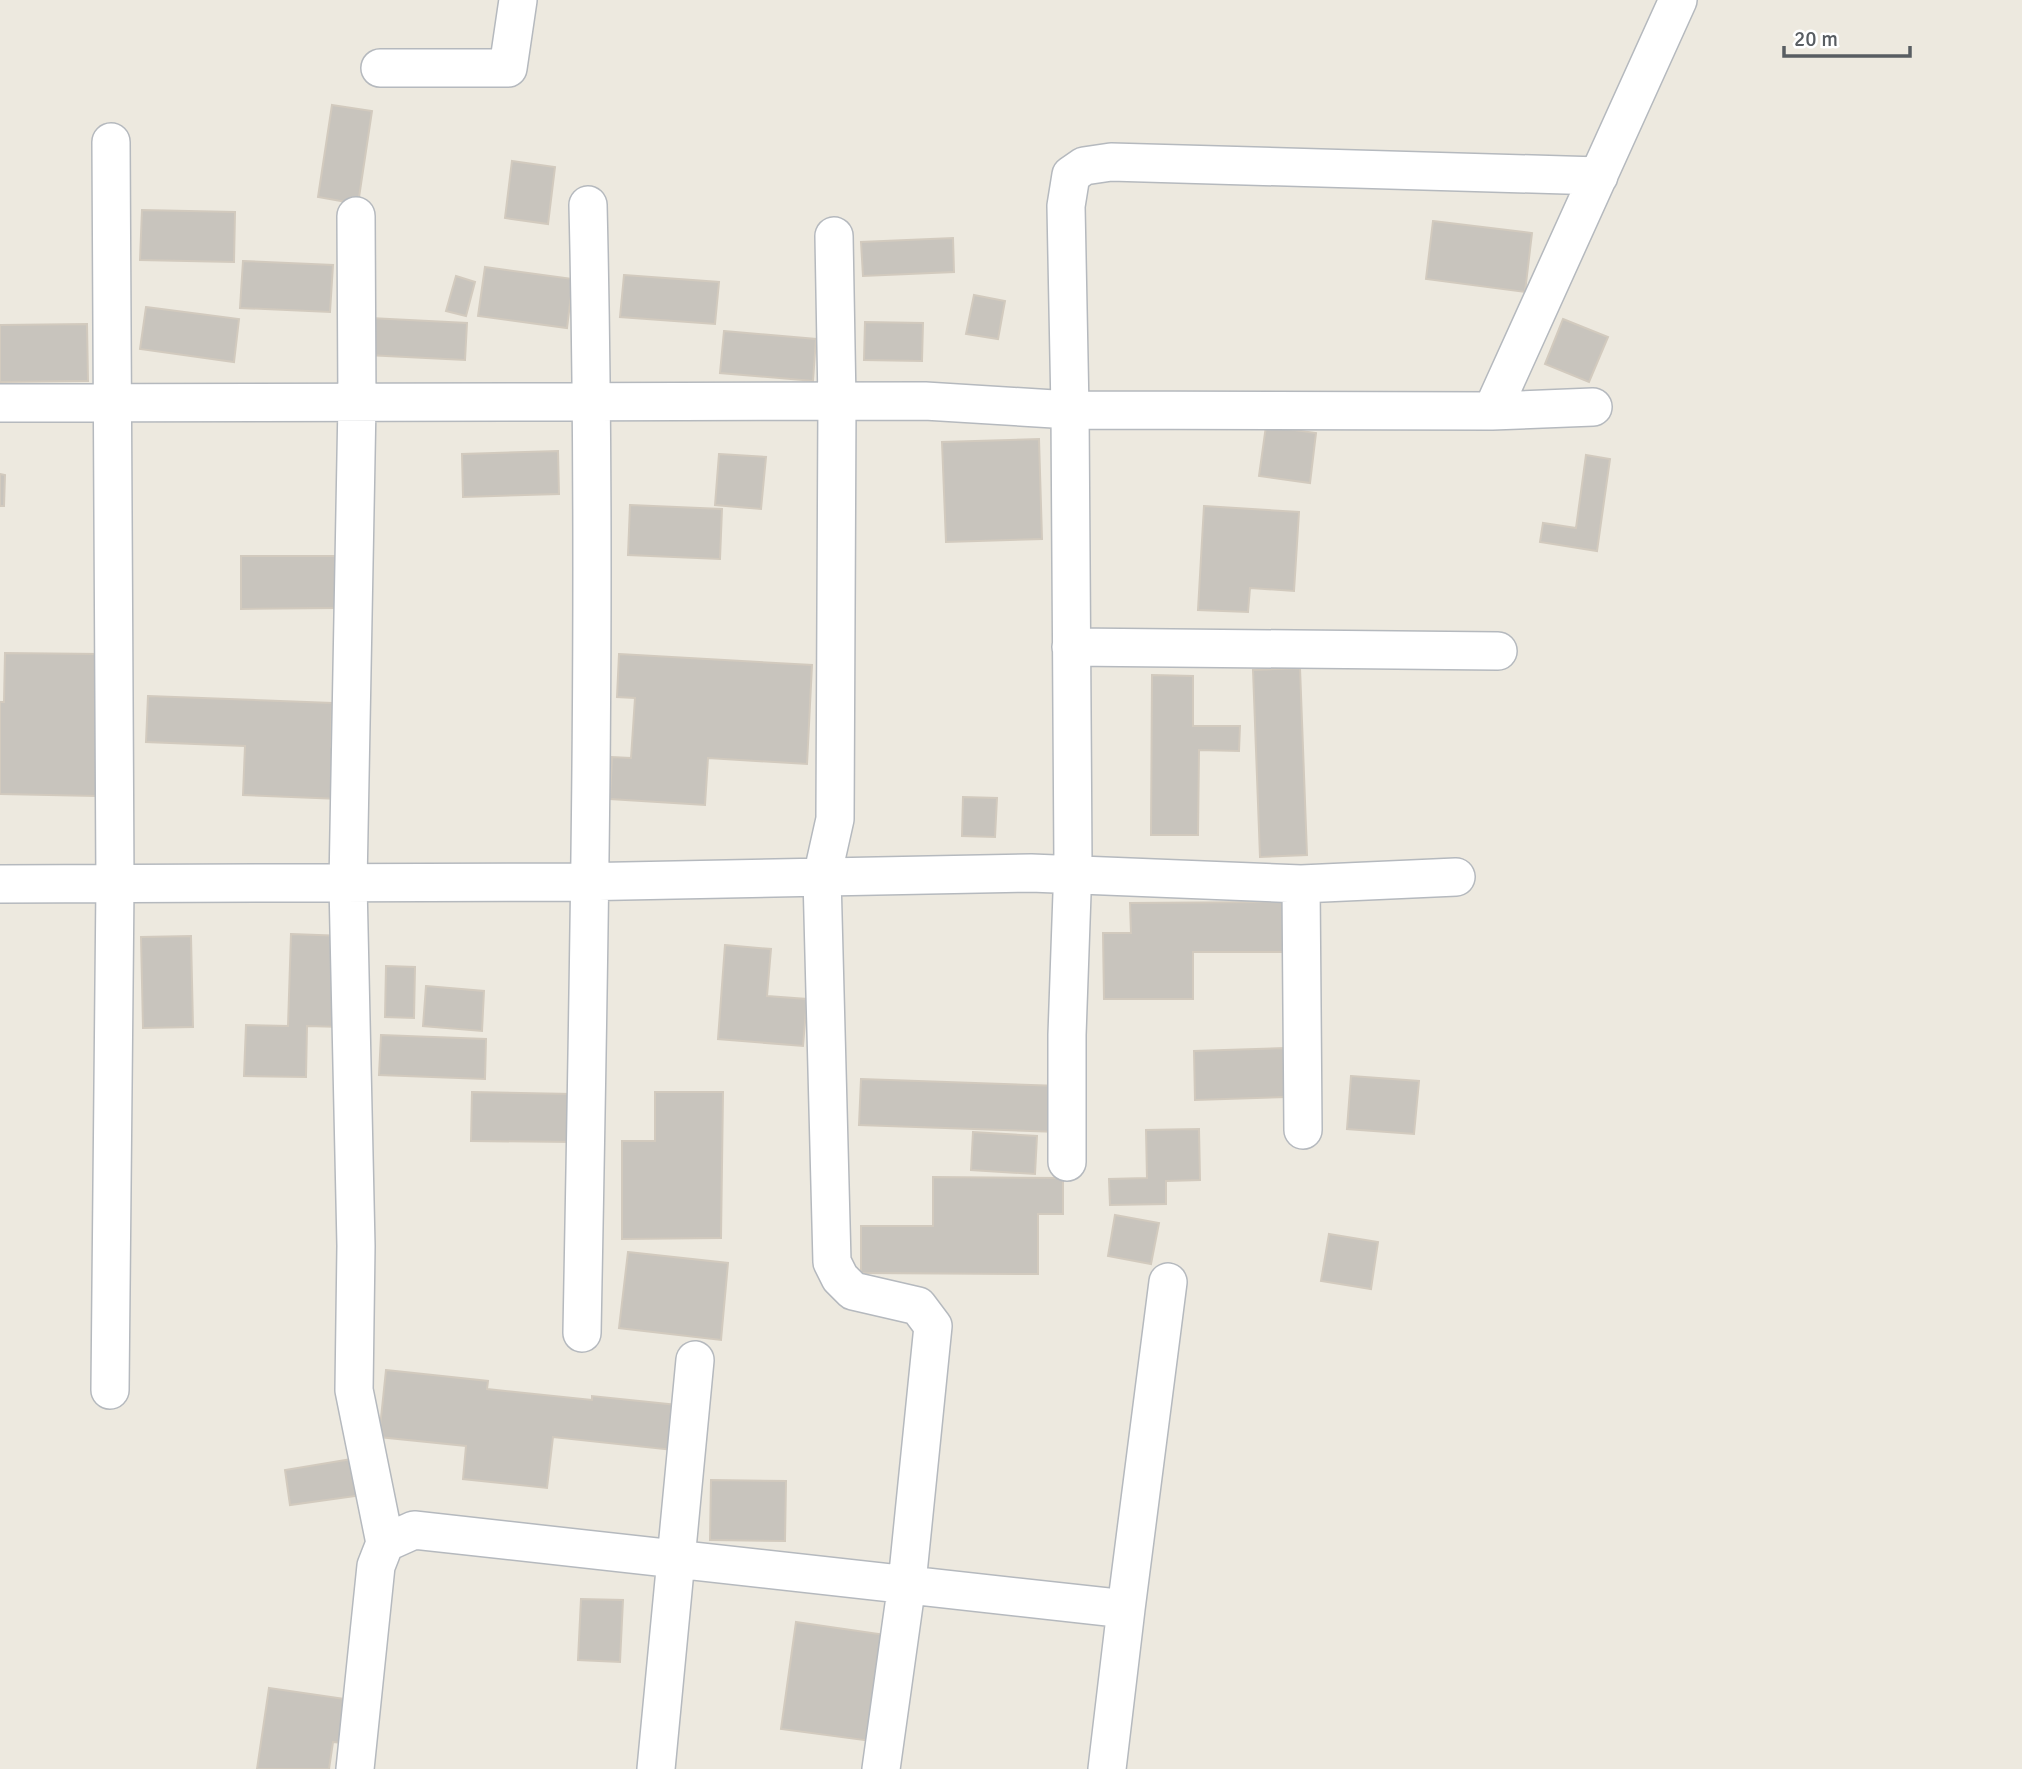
<svg xmlns="http://www.w3.org/2000/svg" width="2022" height="1769" viewBox="0 0 2022 1769" font-family="Signika,sans-serif">
<style>
.building{fill:#c8c4bd;stroke:#d2cabe;stroke-width:2}
.lines{fill:none;stroke-linecap:round;stroke-linejoin:round}
.street-casing{stroke:#b5b9be;stroke-width:40}
.street{stroke:#fff;stroke-width:37}
</style>
<rect width="100%" height="100%" fill="#ede9df"/>
<path class="building" d="M332 105 372 111 358 204 318 197Z
M512 161 555 167 548 224 505 218Z
M142 210 235 212 234 262 140 260Z
M1433 221 1532 233 1525 292 1426 279Z
M953 238 954 272 863 276 861 242Z
M243 261 333 265 330 312 240 308Z
M485 267 573 279 567 328 478 316Z
M624 275 719 282 715 324 620 317Z
M456 276 475 282 466 316 446 311Z
M974 295 1005 301 998 339 966 334Z
M146 307 239 319 234 362 140 349Z
M370 318 467 323 465 360 367 355Z
M1563 319 1608 337 1589 382 1545 364Z
M865 322 923 323 922 361 864 360Z
M87 324 88 381 0 382V325Z
M724 331 816 339 813 381 720 373Z
M1266 426 1316 433 1310 483 1259 476Z
M1039 439 1042 539 946 542 942 442Z
M558 451 559 494 463 497 462 454Z
M719 454 766 457 761 509 715 505Z
M1586 455 1610 459 1597 551 1540 542 1543 523 1576 528Z
M0 474 5 475 4 506H0Z
M630 505 722 509 720 559 628 555Z
M1204 506 1299 512 1294 591 1250 588 1248 612 1198 610Z
M241 556H337V608L241 609Z
M5 653 99 654 96 796 0 794V702H4Z
M619 654 812 665 807 764 708 758 705 805 610 799 612 757 631 758 635 698 617 697Z
M1300 668 1307 855 1260 857 1253 670Z
M1152 675 1193 676V726H1240L1239 751 1199 750 1198 835H1151Z
M148 696 332 703 331 747H341L340 799 243 795 245 746 146 742Z
M963 797 997 798 995 837 962 836Z
M1289 902V952H1193V999H1104L1103 933H1131L1130 903Z
M291 934 344 936 342 1027 307 1026 306 1077 244 1076 246 1025 288 1026Z
M191 936 193 1027 143 1028 141 937Z
M725 945 771 949 767 996 807 999 803 1046 718 1039Z
M386 966 415 967 414 1018 385 1017Z
M426 986 484 991 482 1031 423 1026Z
M381 1035 486 1039 485 1079 379 1075Z
M1285 1048 1287 1097 1195 1100 1194 1051Z
M1351 1076 1419 1081 1414 1134 1347 1129Z
M861 1079 1060 1086 1058 1132 859 1125Z
M472 1092 572 1094V1142L471 1141Z
M655 1092H723L721 1238 622 1239V1141H655Z
M1199 1129 1200 1180 1166 1181V1204L1110 1205 1109 1179 1147 1178 1146 1130Z
M973 1132 1037 1136 1035 1174 971 1170Z
M933 1177 1063 1178V1214H1038V1274L861 1273V1226H933Z
M1115 1215 1159 1223 1151 1264 1108 1256Z
M1329 1234 1378 1242 1371 1289 1321 1281Z
M628 1252 728 1263 721 1340 619 1328Z
M386 1370 488 1381 487 1389 592 1400V1396L677 1405 673 1450 553 1437 547 1488 463 1479 466 1446 379 1437Z
M364 1457 370 1494 290 1505 285 1470Z
M711 1480 786 1481 785 1541 710 1540Z
M581 1599 623 1600 620 1662 578 1660Z
M796 1622 886 1635 871 1741 781 1729Z
M269 1688 359 1701 352 1744 333 1742 329 1769H257Z"/>
<g class="lines">
<defs>
<path id="street" d="M380 68H508L518 0
M356 216 357 403 348 884 356 1246 354 1390 385 1543
M834 236 837 402 835 819 822 877 832 1262 840 1278 853 1291 918 1306 933 1326 907 1583 881 1769
M0 403 925 401 1070 410 1492 411 1593 407
M1492 411 1678 0
M1071 647 1498 651
M0 884 574 882 1031 873 1301 884 1456 877
M1301 884 1303 1130
M1067 1162V1035L1073 865 1070 410 1066 206 1071 175 1084 166 1111 162 1599 176
M582 1333C589 957 597 581 588 205
M110 1390 115 885 111 142
M1126 1609 1168 1282
M355 1769 376 1566 385 1543 414 1530 1126 1609 1107 1769
M656 1769 695 1360"/>
</defs>
<use href="#street" class="street-casing"/>
<use href="#street" class="street"/>
</g>
<path d="M1784 46v10h126v-10" fill="none" stroke="#585d62" stroke-width="3.5"/>
<text x="1794" y="46" font-size="21" fill="#585d62" stroke="#ffffff" stroke-width="5" paint-order="stroke">20 m</text>
</svg>
